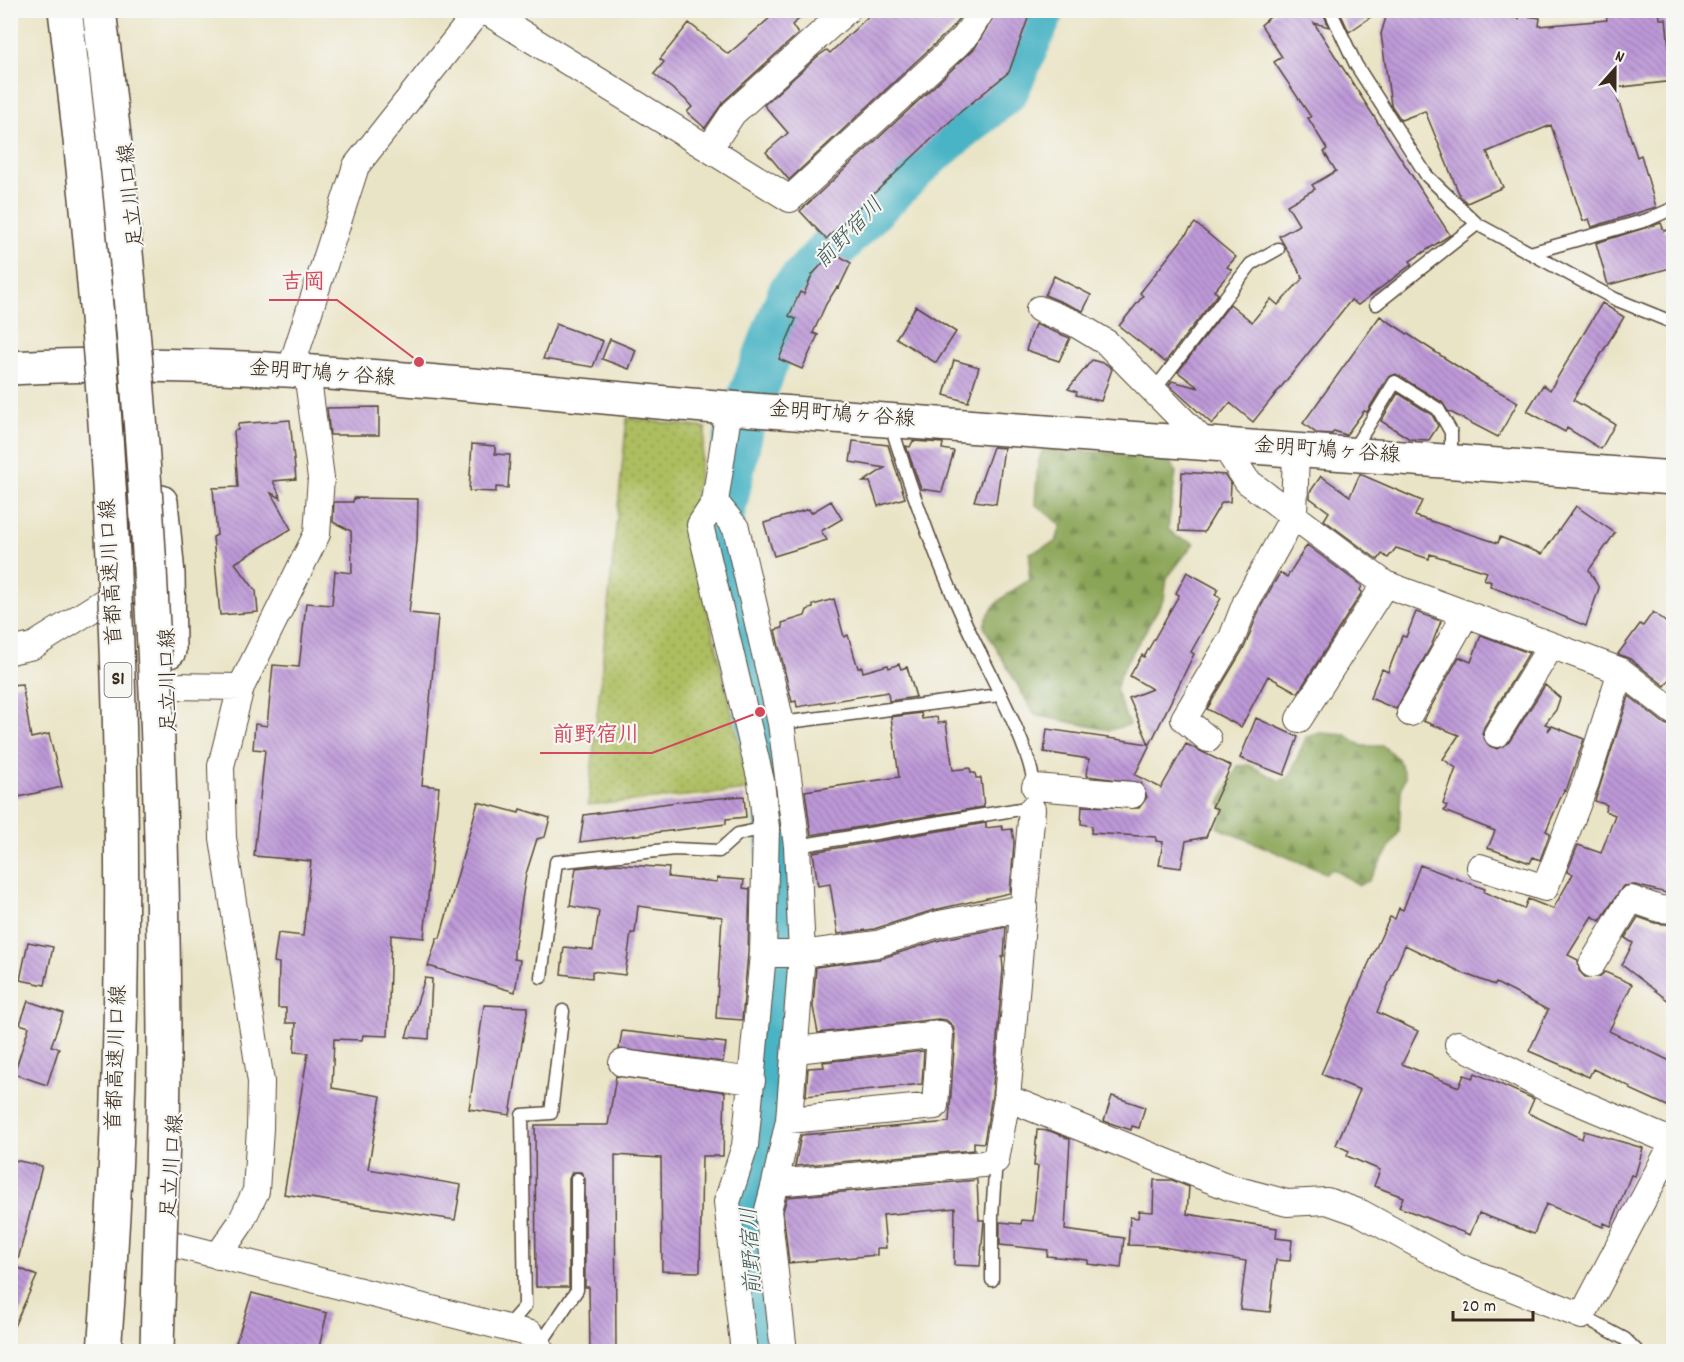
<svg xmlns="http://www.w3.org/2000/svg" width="1684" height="1362" viewBox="0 0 1684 1362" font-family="Dekko,'Klee One',sans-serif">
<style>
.grass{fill:url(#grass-dots);stroke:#747440;stroke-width:1.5}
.forest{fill:url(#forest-firs);stroke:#62683a;stroke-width:1.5}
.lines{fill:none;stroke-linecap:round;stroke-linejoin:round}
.river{stroke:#48b4c5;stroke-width:48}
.building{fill:url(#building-back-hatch)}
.service-casing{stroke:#554637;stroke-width:15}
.minor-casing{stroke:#554637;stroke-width:28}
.secondary-casing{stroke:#554637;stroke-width:36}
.service{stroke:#fff;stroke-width:12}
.minor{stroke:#fff;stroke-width:26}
.secondary{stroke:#fff;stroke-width:33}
.motorway-bridge-casing{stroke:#554637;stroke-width:36;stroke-linecap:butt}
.motorway-bridge{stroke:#fff;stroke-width:33}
.labels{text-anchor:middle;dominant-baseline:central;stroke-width:4.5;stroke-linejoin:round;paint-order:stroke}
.shield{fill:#f6f6f2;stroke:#73675e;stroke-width:1.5}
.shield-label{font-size:20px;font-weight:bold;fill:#3b2a1e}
.street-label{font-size:21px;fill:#3b2a1e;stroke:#f6f6f2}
.water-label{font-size:22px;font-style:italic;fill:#405a58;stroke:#f6f6f2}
.leader{fill:none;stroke:#d1495b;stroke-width:2}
.callout-dot{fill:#d1495b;stroke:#f6f6f2;stroke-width:2}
.callout-label{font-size:22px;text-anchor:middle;font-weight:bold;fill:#d1495b;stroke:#f6f6f2;stroke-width:4.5;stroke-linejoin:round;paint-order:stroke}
</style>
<defs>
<pattern id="grass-dots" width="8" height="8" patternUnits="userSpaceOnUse" patternTransform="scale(1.5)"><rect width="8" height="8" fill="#adbe61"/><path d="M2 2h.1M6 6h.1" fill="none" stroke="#8e9b4f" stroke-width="1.8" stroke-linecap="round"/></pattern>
<pattern id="forest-firs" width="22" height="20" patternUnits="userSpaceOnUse" patternTransform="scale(1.5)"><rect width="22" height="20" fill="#8aa557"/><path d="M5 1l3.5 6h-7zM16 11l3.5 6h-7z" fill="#728747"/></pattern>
<pattern id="building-back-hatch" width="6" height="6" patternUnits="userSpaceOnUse" patternTransform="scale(1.5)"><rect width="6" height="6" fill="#bd99d8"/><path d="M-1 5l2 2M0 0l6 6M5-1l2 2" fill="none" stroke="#9b7daf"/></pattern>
</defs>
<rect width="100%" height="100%" fill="#f6f6f2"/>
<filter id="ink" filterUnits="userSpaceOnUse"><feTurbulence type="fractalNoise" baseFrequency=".0167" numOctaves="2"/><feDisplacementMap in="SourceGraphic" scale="12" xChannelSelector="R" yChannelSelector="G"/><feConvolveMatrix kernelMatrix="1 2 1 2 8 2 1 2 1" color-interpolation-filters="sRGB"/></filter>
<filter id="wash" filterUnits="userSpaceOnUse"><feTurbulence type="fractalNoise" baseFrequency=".008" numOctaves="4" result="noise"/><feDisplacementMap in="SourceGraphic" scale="24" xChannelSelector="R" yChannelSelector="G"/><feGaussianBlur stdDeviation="1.35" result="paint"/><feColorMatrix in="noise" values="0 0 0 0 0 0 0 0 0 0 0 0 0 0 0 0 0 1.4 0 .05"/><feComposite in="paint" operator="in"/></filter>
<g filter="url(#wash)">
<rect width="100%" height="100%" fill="#eae4c6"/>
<path class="grass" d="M627 418 706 428 690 535 750 790 588 805Z"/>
<path class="forest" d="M1043 449 1168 456 1176 472 1168 529 1177 537 1194 543 1167 578 1164 599 1120 674 1116 691 1129 725 1109 730 1035 715 984 627C988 604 1010 592 1029 580L1030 553 1056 542 1061 525 1035 504 1038 463Z
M1320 733 1346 735 1362 746H1383L1398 759 1405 776 1401 791 1399 832 1369 881 1359 885 1334 869 1325 873 1217 827 1225 811 1220 804 1238 766 1249 765 1280 781 1289 777 1306 737Z"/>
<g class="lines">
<path class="river" d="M759 1352 748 1205 766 1132 775 1063 782 965 779 807 719 523 741 424 791 294 852 227 925 156 1005 90 1041 10"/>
</g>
<g id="blocks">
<path class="building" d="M779 10H810L792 25 798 34 723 102 705 128 687 112 692 107 686 100 654 74 664 62 660 59 689 23 728 54Z
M875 10H964L953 27 789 180 766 152 788 133 764 105 817 57 827 50 830 53Z
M997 10H1031L1009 72 958 114 826 239 800 211 975 48Z
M1278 10H1322L1329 27 1314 23 1450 235 1410 261 1412 264 1358 305 1351 300 1253 422 1230 403 1212 424 1169 385 1172 381 1199 388 1178 372 1230 304 1252 322 1271 299 1278 305 1303 278 1279 236 1299 225 1287 205 1315 189 1312 185 1336 171 1324 152 1327 149 1308 118 1311 117 1274 62 1282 57 1261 25Z
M1339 10H1381L1349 32Z
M1388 10H1480L1519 19 1520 15 1540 18 1539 26 1607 20 1606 15 1659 10 1660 19H1666L1670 56H1674V81L1614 88 1637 157 1641 155 1656 207 1592 227 1589 219 1583 221 1551 125 1487 152 1503 187 1467 203 1460 196 1425 111 1401 120 1391 105 1381 34Z
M1195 223 1236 257 1227 267 1232 270 1214 291 1218 294 1165 362 1119 326 1143 296 1140 293Z
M1661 223 1664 231 1674 228V267L1608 285 1596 243Z
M833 252 851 263 839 288 837 287 826 304 813 333 818 335 802 369 779 359 796 319 789 316 800 292 804 294 812 275Z
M1054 276 1091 295 1083 311 1045 295Z
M1602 303 1624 317 1573 400 1615 424 1601 449 1567 428 1565 432 1527 411 1543 385 1550 390Z
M916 306 956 332 936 363 896 338Z
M1380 316 1483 383 1518 402 1498 437 1448 411 1442 402 1396 374 1388 377 1367 412 1364 411 1346 435 1334 431 1332 434 1316 433 1303 423Z
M556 324 603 341 593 367 543 359Z
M1035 324 1070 338 1059 361 1026 350Z
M610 339 636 350 629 369 602 359Z
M954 360 979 367 968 402 944 395Z
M1092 360 1106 364 1112 369 1101 401 1076 395 1077 392 1068 389Z
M1398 393 1432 415 1438 426 1429 440 1410 439 1381 421Z
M379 407V435H330L327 408Z
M290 420 296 479 273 481 281 498 271 493 291 529 235 563 256 591 258 612 220 615 213 537 217 535 213 488 238 487 234 431 238 430V424Z
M853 441 888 445 905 498 878 506 870 482H863L885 468 850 462Z
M913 441 943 443 942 449 954 451 942 492 921 489 906 446 910 447Z
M472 444 495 446V454L510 455 508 488 496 487V492L469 491Z
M993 447 1004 448 996 504 974 501Z
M1182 472 1225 475 1231 484 1230 502H1222L1204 532 1179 531Z
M1360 474 1422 501 1415 516 1498 543 1500 537 1542 554 1576 506 1615 533 1589 570 1599 588 1586 626 1490 586 1491 582 1484 579 1487 572 1430 554 1429 559 1396 548 1388 558 1382 554 1378 560 1324 520 1329 512 1310 498V492L1321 476 1350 496Z
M354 498 418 499 417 541 409 613 438 616 422 785 439 787 424 938 391 935 388 1036 363 1035 362 1040 334 1039 332 1088 381 1096 368 1169 461 1185 455 1220 284 1194 308 1053 294 1052 296 1023H286V1008H278L279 963 274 962 278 933 303 936 311 861 254 856 265 750 253 749 255 724 267 726 273 665 299 667 306 603 332 605 335 571 352 573 351 531 333 522 334 502H353Z
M831 501 842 519 821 531 827 540 774 556 764 523 809 509 811 513Z
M1307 545 1362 586 1360 590 1362 592 1298 693 1268 676 1241 727 1207 709 1245 646 1260 608 1274 583 1280 573 1287 577Z
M1187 572 1218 589 1215 595 1221 598 1191 652 1194 654 1135 775 1161 788 1186 744 1231 766 1212 807 1218 809 1206 837 1186 841 1181 868 1159 865 1163 842 1156 841V837L1091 833 1092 826 1081 824 1082 806 1139 808 1147 797 1141 783 1087 776 1089 759 1044 752 1047 729 1149 744 1129 698 1152 689 1130 676 1142 655 1144 657 1179 595 1176 593Z
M834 599 844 637 848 635 858 668 862 667 863 672 888 665 889 668 899 664 901 669 907 667 916 697 889 701 888 692 797 707 796 701 792 702 775 630 783 628 782 623 805 616 807 610 813 608V605Z
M1416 612 1441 621 1432 644 1396 709 1370 698 1382 669 1388 672 1402 636 1406 637Z
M1653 612 1674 629V674L1665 686 1630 659 1618 654 1640 624 1643 626Z
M1481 635 1529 653 1484 727 1482 734 1489 746 1497 749 1509 742 1545 685 1560 698 1556 710 1545 724 1550 726 1548 731 1552 726 1584 739 1566 791 1564 790 1546 831 1550 833 1540 860 1533 857 1530 863 1488 848 1495 831 1444 811 1447 806 1443 804 1456 768 1443 759 1459 735 1423 721 1459 657 1471 662Z
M22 684 31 738 49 734 62 787 10 799V685Z
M1629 696 1665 724 1674 727V895L1635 885 1623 886 1600 921 1592 916 1568 955 1578 960 1579 971 1585 977H1599L1605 972 1632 984 1609 1031 1674 1063V1109L1630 1089 1631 1087 1593 1069 1589 1077 1529 1051 1548 1010 1496 983 1495 985 1465 974 1405 945 1377 1012 1418 1031 1402 1064 1459 1087 1464 1075 1473 1078 1475 1073 1534 1099 1528 1113 1582 1139 1584 1131 1643 1148 1635 1176 1631 1175 1611 1226 1604 1223 1603 1227 1546 1204 1534 1234 1479 1213 1470 1235 1399 1207 1403 1197 1374 1186 1380 1170 1347 1156 1349 1151 1336 1145 1360 1090 1321 1074 1368 965 1390 917 1395 919 1399 908 1403 910 1420 865 1485 889 1484 892 1524 909 1528 899 1553 909 1573 874 1567 872 1578 845 1601 853 1615 815 1605 811 1607 805 1595 801Z
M921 713 922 719 937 717 938 723 946 722 953 770 970 768 971 773H975L976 778H981L984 807 811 835 805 791 899 777 891 717Z
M1256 718 1298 737 1284 775 1240 758Z
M744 796 746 817 726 819V824L580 842 584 815 684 801Z
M478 802 519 813 520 809 550 818 545 837 537 839 526 874 514 951V959L520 960 515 992 428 966 437 938H440Z
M986 823V828L1002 826 1003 830 1012 829 1014 842 1010 893 934 910 874 929 838 934 830 884 818 886 813 852Z
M616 864 669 868 668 877 717 882V878L744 880 743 888 750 889 748 953 742 1020 716 1018 722 917 638 906 635 933H631L625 975 592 971V978L561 974 564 947 593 950 599 911 570 906 576 868Z
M1638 917 1655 923 1674 925V1005L1622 965 1633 943 1625 938Z
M1006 927 1004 956 1002 957 1003 969 992 1096 984 1143 974 1142V1150L795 1166 801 1135 949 1122 955 1035 953 1026 946 1020 938 1019 818 1033 813 1007 816 967 879 959 943 939Z
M28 942 53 947 45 985 20 980Z
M425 978 432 979 429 1039 406 1037Z
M28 1001 63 1013 51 1046 59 1048 47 1085 14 1074 29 1027 20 1024Z
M484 1005 528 1007 510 1115 469 1109Z
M622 1031 726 1043 723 1062 619 1049Z
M924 1051 922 1084 806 1096 808 1068 824 1067 823 1062Z
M616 1076 725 1092 723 1156H702L700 1272 662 1271 661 1158 615 1155 616 1352H590L589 1287H585V1179L581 1172H572L569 1179V1287H536L535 1125H608Z
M1112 1096 1145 1107 1139 1128 1132 1126 1131 1130 1104 1121Z
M1037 1130 1050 1131 1070 1139 1065 1230 1124 1238 1121 1268 1088 1264V1260L1047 1256 1048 1250 1000 1245V1222L1021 1224 1022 1220 1033 1221 1038 1166H1034Z
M10 1159 42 1166 18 1260 10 1259Z
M977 1180 979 1220H984L980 1266 954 1265 955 1208 883 1215 886 1248H877V1255L789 1263 783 1211 787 1197Z
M1154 1180H1172L1189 1187 1187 1214 1277 1228 1276 1238 1292 1240 1290 1261 1276 1260 1270 1312 1240 1309 1246 1261 1157 1246 1128 1245 1130 1217 1138 1218 1139 1211 1153 1212Z
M10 1264 37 1276 10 1335Z
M252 1293 327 1313 318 1352H233Z"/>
</g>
</g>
<g filter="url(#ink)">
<use href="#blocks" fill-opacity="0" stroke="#554637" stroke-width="1.5"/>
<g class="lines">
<defs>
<path id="service" d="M1330 10 1356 65 1427 176 1477 224 1615 299 1674 323
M1530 253 1647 220 1674 208
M1376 304 1477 224
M1155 389 1251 264 1278 249
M890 422C911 490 935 557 965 622 982 660 1035 753 1034 790
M1353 450 1395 382 1438 409 1451 432V461
M781 723 999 695
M797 846 1032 807
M541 977 556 862 674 849 719 851 738 834 766 828
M992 1280V1215L996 1160
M1582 1316 1625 1339 1638 1352
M506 1328 525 1306 522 1115 551 1113 563 1011
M539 1346 577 1290V1179"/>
<path id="minor" d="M484 10 790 199 965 37 982 10
M709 149 733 113 847 10
M1039 309 1074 323 1107 343 1204 442
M290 371 356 166 479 10
M729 408 715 502 700 525 761 781 766 828 763 954 745 1146 727 1202 744 1352
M1224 445 1247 481 1385 584 1621 671 1674 712
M715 502 736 528 781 723 797 846 802 954 789 1120 775 1183 983 1164 996 1160 1007 1098 1032 809
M10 651 33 646 105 601 165 575
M170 686 241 687 317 534 321 478 307 372
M1410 713 1466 614
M1299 719 1385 584
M1497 734 1551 646
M1208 739 1184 719 1232 638 1246 602 1294 515 1296 450
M1035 787 1132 795
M1480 867 1545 888 1586 782 1621 671
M763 954H802L877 944 939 924 1024 908
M1592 964 1631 899 1660 909 1674 910
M1458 1044 1550 1090 1673 1142
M622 1063 752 1081
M1007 1098 1231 1188 1287 1203 1327 1201 1361 1213 1457 1266 1582 1316 1674 1141
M789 1120 935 1106 940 1034 796 1050
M775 1183 768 1210 784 1352
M169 1243 531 1334 542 1352
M218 1256 240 1224 256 1191 260 1128 261 1082 223 838 221 766 241 687"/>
<path id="secondary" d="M10 368C242 355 474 387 704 406 1027 432 1350 453 1674 478
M161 502 168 574 169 651"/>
</defs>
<use href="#service" class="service-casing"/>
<use href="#minor" class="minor-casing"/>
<use href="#secondary" class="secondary-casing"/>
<use href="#service" class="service"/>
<use href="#minor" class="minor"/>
<use href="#secondary" class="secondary"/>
<defs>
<path id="motorway-bridge" d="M65 10C120 454 139 905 104 1352
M99 10C143 355 163 701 164 1048 164 1149 159 1250 157 1352"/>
</defs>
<use href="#motorway-bridge" class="motorway-bridge-casing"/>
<use href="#motorway-bridge" class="motorway-bridge"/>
</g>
</g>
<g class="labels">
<rect class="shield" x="104.5" y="663" width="27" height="34" rx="4.5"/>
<g class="shield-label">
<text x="118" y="680">S1</text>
</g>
<g class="street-label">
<text transform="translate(133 195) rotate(-96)">足立川口線</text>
<text transform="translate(322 375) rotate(4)">金明町鳩ヶ谷線</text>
<text transform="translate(842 416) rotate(4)">金明町鳩ヶ谷線</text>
<text transform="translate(1327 452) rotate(4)">金明町鳩ヶ谷線</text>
<text transform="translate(113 572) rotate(-93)">首都高速川口線</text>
<text transform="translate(170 680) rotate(-91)">足立川口線</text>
<text transform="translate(118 1058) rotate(-88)">首都高速川口線</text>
<text transform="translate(174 1166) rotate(-86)">足立川口線</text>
</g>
<g class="water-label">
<text transform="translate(850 234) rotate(-46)">前野宿川</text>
<text transform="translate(753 1251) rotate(-93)">前野宿川</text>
</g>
</g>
<path class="leader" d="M419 362L337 300H269M760 712L652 753H540"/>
<g class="callout-dot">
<circle cx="419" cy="362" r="6"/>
<circle cx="760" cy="712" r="6"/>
</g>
<g class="callout-label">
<text x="303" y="288">吉岡</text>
<text x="596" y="741">前野宿川</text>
</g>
<rect width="1684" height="1362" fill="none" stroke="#f6f6f2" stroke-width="36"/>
<g transform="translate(1615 69) rotate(21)" stroke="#f6f6f2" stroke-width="4.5" paint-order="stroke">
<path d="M0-4.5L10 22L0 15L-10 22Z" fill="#3b2a1e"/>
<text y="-9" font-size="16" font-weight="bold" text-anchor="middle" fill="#3b2a1e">N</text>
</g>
<path d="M1453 1311v9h80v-9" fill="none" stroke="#3b2a1e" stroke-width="3"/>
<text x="1462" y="1311" font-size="18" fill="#3b2a1e" stroke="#f6f6f2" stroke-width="4.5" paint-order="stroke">20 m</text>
</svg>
